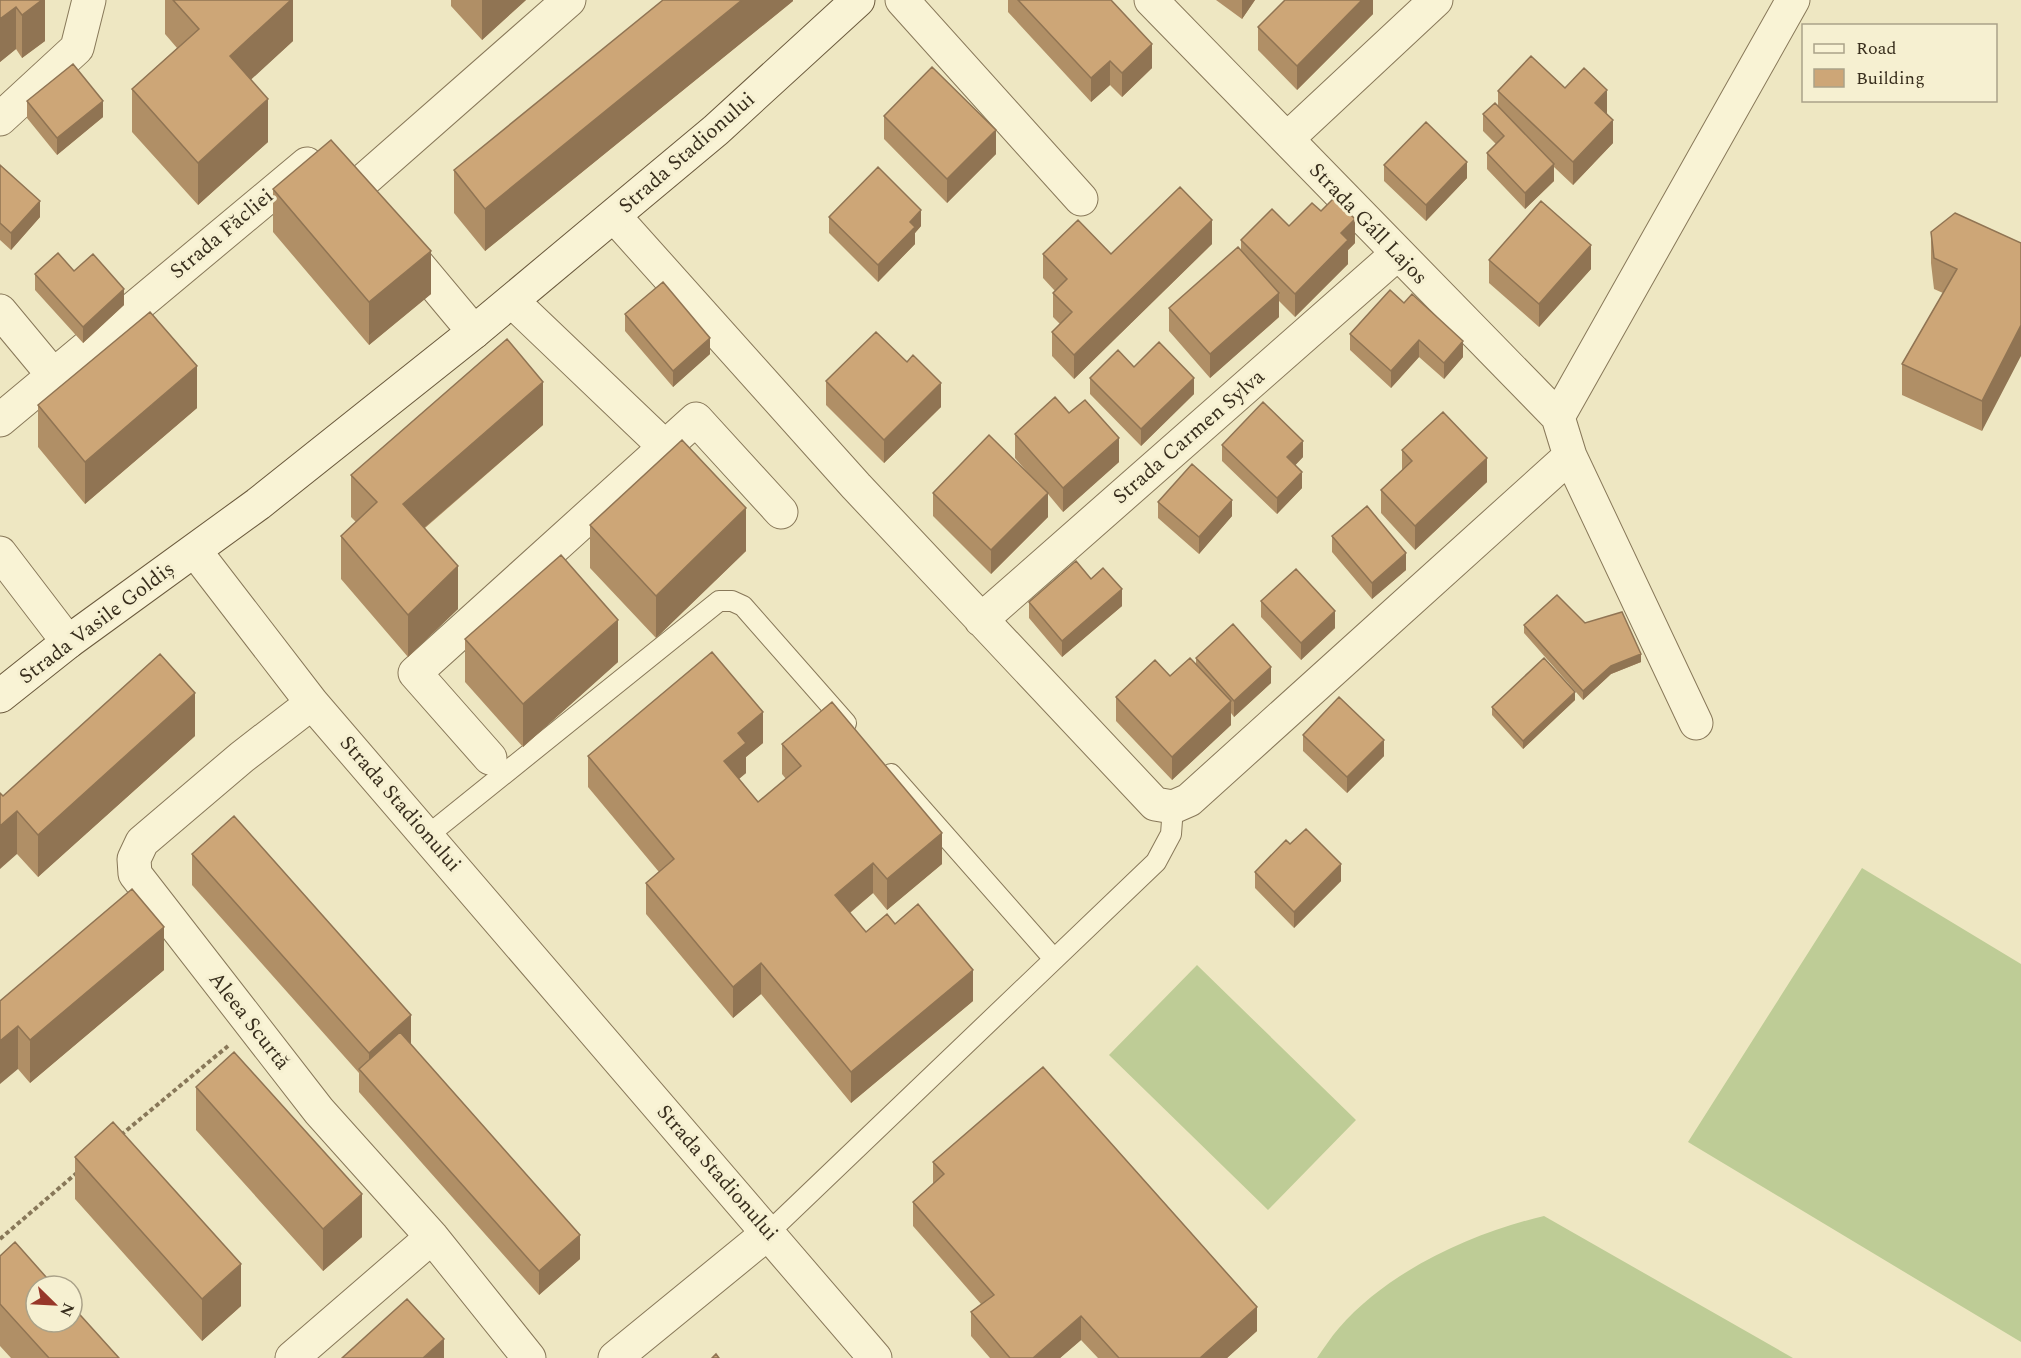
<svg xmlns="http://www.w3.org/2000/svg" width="2021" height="1358" viewBox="0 0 2021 1358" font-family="Spectral,serif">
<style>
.pitch{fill:#becc96}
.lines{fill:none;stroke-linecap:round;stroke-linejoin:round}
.lane-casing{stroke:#887859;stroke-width:22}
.street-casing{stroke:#887859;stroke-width:35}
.secondary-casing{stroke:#6a593c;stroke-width:35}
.path{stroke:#887859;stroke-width:4;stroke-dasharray:4.5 3;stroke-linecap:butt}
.lane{stroke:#f9f3d5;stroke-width:20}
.street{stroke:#f9f3d5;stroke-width:33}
.secondary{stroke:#f9f3d5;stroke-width:33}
.wall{fill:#b08f66}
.shaded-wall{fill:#907453}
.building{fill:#cda677;stroke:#907453;stroke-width:1.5}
.labels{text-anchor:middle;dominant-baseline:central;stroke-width:6;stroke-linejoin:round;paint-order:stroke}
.street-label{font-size:21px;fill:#382e1d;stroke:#f6f0d1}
</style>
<rect width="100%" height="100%" fill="#eee7c2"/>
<path class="pitch" d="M1862 868 2021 964V1342L1688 1142Z
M1197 965 1356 1120 1268 1210 1109 1055Z
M1544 1216 1793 1358H1317C1324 1348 1331 1337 1339 1328 1388 1271 1472 1233 1544 1216Z"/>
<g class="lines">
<defs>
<path id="lane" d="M891 774 1054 959
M427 836 719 601H732L743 606 846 723
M768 1233 1156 862 1171 834 1173 807"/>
<path id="street" d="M902 0 1081 199
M1151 0 1558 417 1570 456 1696 723
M0 119 77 48 89 0
M1287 139 1436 0
M354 189 569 0
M614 216 856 486 1155 804 1173 807 1189 800 1570 456
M402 246 474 332
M0 311 54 376
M1558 417 1793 0
M0 420 307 164
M665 447 696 419 781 512
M195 551 312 703 875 1358
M0 553 68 642
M981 620 1397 254
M312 703 242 757 142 842 134 859 135 874 319 1111 432 1237 529 1358
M490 758 415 673 665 447 512 301
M292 1358 432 1237
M615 1358 768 1233"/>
<path id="secondary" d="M0 696 68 642 258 504 474 332 716 130 858 0"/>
</defs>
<use href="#lane" class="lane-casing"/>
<use href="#street" class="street-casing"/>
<use href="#secondary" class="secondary-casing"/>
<path class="path" d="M121 1135 228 1046
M0 1239 79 1171"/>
<use href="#lane" class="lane"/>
<use href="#street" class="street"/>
<use href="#secondary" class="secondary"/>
</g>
<path class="wall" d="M0 0H45V41L22 58 16 49 0 62Z
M165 0H293V41L251 79 268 142 198 205 132 132V89L177 48 165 34Z
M451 0H526L482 40 451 6Z
M793 0V1L485 251 454 213V170Z
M1008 0H1111L1152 68 1122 97 1110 85 1091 102 1008 12Z
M1216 0H1255L1242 19Z
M1373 0V14L1297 90 1258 50V27Z
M1565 88 1607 113 1613 143 1573 185 1554 167V181L1525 209 1487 169V153L1496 144 1483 131V114L1498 107V91Z
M27 101 103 117 57 155 27 118Z
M884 116 996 154 947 203 884 139Z
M0 165 40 217 11 250 0 240Z
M1384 165 1467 178 1426 221 1384 181Z
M273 189 431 294 369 345 273 232Z
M829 217 921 226 915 233V244L878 282 829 233Z
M1289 226 1355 243 1348 250V264L1295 317 1279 301V317L1210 378 1169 331V308L1241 251V240Z
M1931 232 2021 243 1982 431 1902 395V364L1943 293 1934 289 1931 263Z
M1212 244 1074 379 1052 356V332L1060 324 1053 317V293L1055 291 1043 278V254H1111Z
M1489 260 1591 269 1539 327 1489 283Z
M74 271 124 305 83 343 35 290V274Z
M1390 290 1463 357 1444 379 1419 357 1391 388 1350 350V334Z
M625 314 710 354 673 387 625 331Z
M1134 367 1194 394 1141 446 1090 394V378Z
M826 381 941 407 884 463 826 405Z
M38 405 197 408 85 504 38 447Z
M1069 413 1119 462 1063 512 1048 494V517L991 574 933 516V493L1036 482 1015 458V434Z
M543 425 425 528 458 609 408 657 341 579V536L356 522 351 517V475Z
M1222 445 1303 457 1295 465 1302 488 1277 514 1222 461Z
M1402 450 1487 482 1415 550 1381 513V490L1402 470Z
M1158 502 1232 516 1199 554 1158 518Z
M590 525 746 551 656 638 590 568Z
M1332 536 1406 570 1372 599 1332 552Z
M1091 579 1122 606 1062 657 1029 618V602Z
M1261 601 1335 628 1301 660 1261 617Z
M1585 623 1641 662 1611 674 1583 700 1524 633V625Z
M465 639 618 662 523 747 465 682Z
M1196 658 1271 683 1234 717 1231 713V725L1172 780 1116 721V697L1170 676 1196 664Z
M1575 700 1523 749 1492 715V707Z
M1303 735 1384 756 1347 793 1303 751Z
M195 736 38 877 17 854 3 796Z
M763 743 746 757V773L739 779 758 802 786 779 782 774V744L942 864 887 910 873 893 850 913 866 932 895 924 973 1001 851 1103 761 994 733 1018 646 914V883L659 872 588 787V756Z
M1290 844 1341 881 1294 928 1255 888V872Z
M192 854 411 1045 580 1259 539 1295 359 1092V1073L192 885Z
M164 970 30 1083 18 1069 0 1001Z
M196 1087 362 1237 323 1271 196 1130Z
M75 1157 241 1306 202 1341 75 1199Z
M933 1162 1257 1331 1227 1358H1098L1081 1340 1060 1358H990L971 1336V1312L981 1304 913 1226V1202L933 1185Z
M0 1256 119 1358H11L0 1346Z"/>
<path class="shaded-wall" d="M42 0H45V41L22 58V15Z
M291 0H293V41L230 99V56Z
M482 0H526L482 40Z
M742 0H793V1L485 251V209Z
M1242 0H1255L1242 19Z
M1362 0H1373V14L1297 90V66Z
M16 7V49L0 62V19Z
M1152 44V68L1122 97V73Z
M1110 61V85L1091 102V78Z
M1607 90V113L1595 127V103Z
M268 99V142L198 205V163Z
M103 101V117L57 155V138Z
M1613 120V143L1573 185V162Z
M996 130V154L947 203V179Z
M1467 162V178L1426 221V205Z
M1554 164V181L1525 209V193Z
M40 201V217L11 250V233Z
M921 210V226L915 233V244L878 282V265L910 222Z
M1355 219V243L1348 250V264L1295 317V294L1341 233Z
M1212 220V244L1074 379V355Z
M1591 245V269L1539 327V304Z
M431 251V294L369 345V302Z
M124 289V305L83 343V327Z
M1279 293V317L1210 378V354Z
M2021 325V356L1982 431V401Z
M710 338V354L673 387V371Z
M1419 340V357L1391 388V371Z
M1463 341V357L1444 379V363Z
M197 366V408L85 504V462Z
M1194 378V394L1141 446V429Z
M543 382V425L403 546V504Z
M941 383V407L884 463V440Z
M1119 438V462L1063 512V488Z
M1303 441V457L1287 474V457Z
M1487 458V482L1415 550V526Z
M1302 472V488L1277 514V498Z
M1048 493V517L991 574V550Z
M1232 500V516L1199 554V537Z
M746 508V551L656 638V596Z
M1406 553V570L1372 599V583Z
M458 566V609L408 657V615Z
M1122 589V606L1062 657V641Z
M1335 611V628L1301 660V643Z
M618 620V662L523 747V704Z
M1641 654V662L1611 674 1583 700V691L1611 666Z
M1271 667V683L1234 717V701Z
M1575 692V700L1523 749V741Z
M195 693V736L38 877V835Z
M1231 701V725L1172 780V757Z
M763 712V743L746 757V773L724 791V761L738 733Z
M1384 740V756L1347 793V777Z
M17 811V854L0 869V826Z
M942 833V864L887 910V879Z
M873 863V893L835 925V895Z
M1341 864V881L1294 928V912Z
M164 927V970L30 1083V1040Z
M761 963V994L733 1018V987Z
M973 970V1001L851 1103V1072Z
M411 1015V1046L369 1080V1053Z
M18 1026V1069L0 1084V1041Z
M362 1194V1237L323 1271V1229Z
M580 1235V1259L539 1295V1271Z
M241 1264V1306L202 1341V1299Z
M1257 1307V1331L1227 1358H1200Z
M1081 1316V1340L1060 1358H1033Z
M444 1339V1358H423Z"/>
<path class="building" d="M0 0H42L22 15 16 7 0 19Z
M173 0H291L230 56 268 99 198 163 132 89 199 29Z
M663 0H742L485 209 454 170Z
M1018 0H1111L1152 44 1122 73 1110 61 1091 78Z
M1285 0H1362L1297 66 1258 27Z
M1531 56 1565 88 1584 68 1607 90 1595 103 1613 120 1573 162 1498 91Z
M73 64 103 101 57 138 27 101Z
M932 67 996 130 947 179 884 116Z
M1495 103 1554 164 1525 193 1487 153 1504 136 1483 114Z
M1426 122 1467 162 1426 205 1384 165Z
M331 140 431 251 369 302 273 189Z
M0 165 40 201 11 233 0 223Z
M878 167 921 210 910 222 915 227 878 265 829 217Z
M1180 187 1212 220 1074 355 1052 332 1072 312 1053 293 1067 279 1043 254 1078 220 1111 254Z
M1334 198 1355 219 1341 233 1348 240 1295 294 1241 240 1272 209 1289 226 1312 203 1321 211Z
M1541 201 1591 245 1539 304 1489 260Z
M1955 213 2021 243V325L1982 401 1902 364 1957 269 1934 258 1931 232Z
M1238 247 1279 293 1210 354 1169 308Z
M58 253 74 271 93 254 124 289 83 327 35 274Z
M663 282 710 338 673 371 625 314Z
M1390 290 1404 303 1412 294 1463 341 1444 363 1419 340 1391 371 1350 334Z
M150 312 197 366 85 462 38 405Z
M876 332 907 362 913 355 941 383 884 440 826 381Z
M507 339 543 382 403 504 458 566 408 615 341 536 377 502 351 475Z
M1159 342 1194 378 1141 429 1090 378 1118 350 1134 367Z
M1055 397 1069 413 1085 400 1119 438 1063 488 1015 434Z
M1263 402 1303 441 1287 457 1302 472 1277 498 1222 445Z
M1443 412 1487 458 1415 526 1381 490 1412 461 1402 450Z
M989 435 1048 493 991 550 933 493Z
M682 440 746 508 656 596 590 525Z
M1192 464 1232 500 1199 537 1158 502Z
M1367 506 1406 553 1372 583 1332 536Z
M561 555 618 620 523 704 465 639Z
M1076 561 1091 579 1103 568 1122 589 1062 641 1029 602Z
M1296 569 1335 611 1301 643 1261 601Z
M1557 595 1585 623 1622 612 1641 654 1611 666 1583 691 1524 625Z
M1233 624 1271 667 1234 701 1196 658Z
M712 652 763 712 738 733 746 743 724 761 758 802 801 766 782 744 832 702 942 833 887 879 873 863 835 895 866 932 887 914 895 924 918 904 973 970 851 1072 761 963 733 987 646 883 674 859 588 756Z
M160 654 195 693 38 835 17 811 0 826V793L3 796Z
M1190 658 1231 701 1172 757 1116 697 1155 660 1170 676Z
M1544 658 1575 692 1523 741 1492 707Z
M1339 697 1384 740 1347 777 1303 735Z
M234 816 411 1015 369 1053 192 854Z
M1306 829 1341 864 1294 912 1255 872 1286 840 1290 844Z
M132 889 164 927 30 1040 18 1026 0 1041V1001Z
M400 1032 580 1235 539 1271 359 1069Z
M234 1052 362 1194 323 1229 196 1087Z
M1043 1067 1257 1307 1200 1358H1119L1081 1316 1033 1358H1010L971 1312 994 1295 913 1202 944 1174 933 1162Z
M113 1122 241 1264 202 1299 75 1157Z
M15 1242 54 1286H36V1322H72V1306L119 1358H49L0 1304V1256Z
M407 1299 444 1339 423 1358H342Z
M716 1354 719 1358H712Z"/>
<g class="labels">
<g class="street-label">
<text transform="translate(687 153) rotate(-41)">Strada Stadionului</text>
<text transform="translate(1368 224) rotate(46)">Strada Gáll Lajos</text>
<text transform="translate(222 234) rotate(-40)">Strada Făcliei</text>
<text transform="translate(1189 437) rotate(-41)">Strada Carmen Sylva</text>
<text transform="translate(97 623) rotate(-37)">Strada Vasile Goldiș</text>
<text transform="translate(400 804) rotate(49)">Strada Stadionului</text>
<text transform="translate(249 1021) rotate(52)">Aleea Scurtă</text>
<text transform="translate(717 1173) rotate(49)">Strada Stadionului</text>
</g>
</g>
<rect x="1802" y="24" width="195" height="78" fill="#f6f0d1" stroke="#aaa289" stroke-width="1.5"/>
<rect x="1814" y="44" width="30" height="9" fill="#f9f3d5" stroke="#aaa289" stroke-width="1.5"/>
<text x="1856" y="54" font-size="18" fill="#382e1d">Road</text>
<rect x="1814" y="69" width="30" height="18" fill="#cda677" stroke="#aaa289" stroke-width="1.5"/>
<text x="1856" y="84" font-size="18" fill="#382e1d">Building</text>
<g transform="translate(54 1304) rotate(114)"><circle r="28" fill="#f6f0d1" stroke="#aaa289" stroke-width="1.5"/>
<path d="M0-4.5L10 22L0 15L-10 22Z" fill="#973729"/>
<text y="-9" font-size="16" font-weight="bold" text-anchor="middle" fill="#382e1d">N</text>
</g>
</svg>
